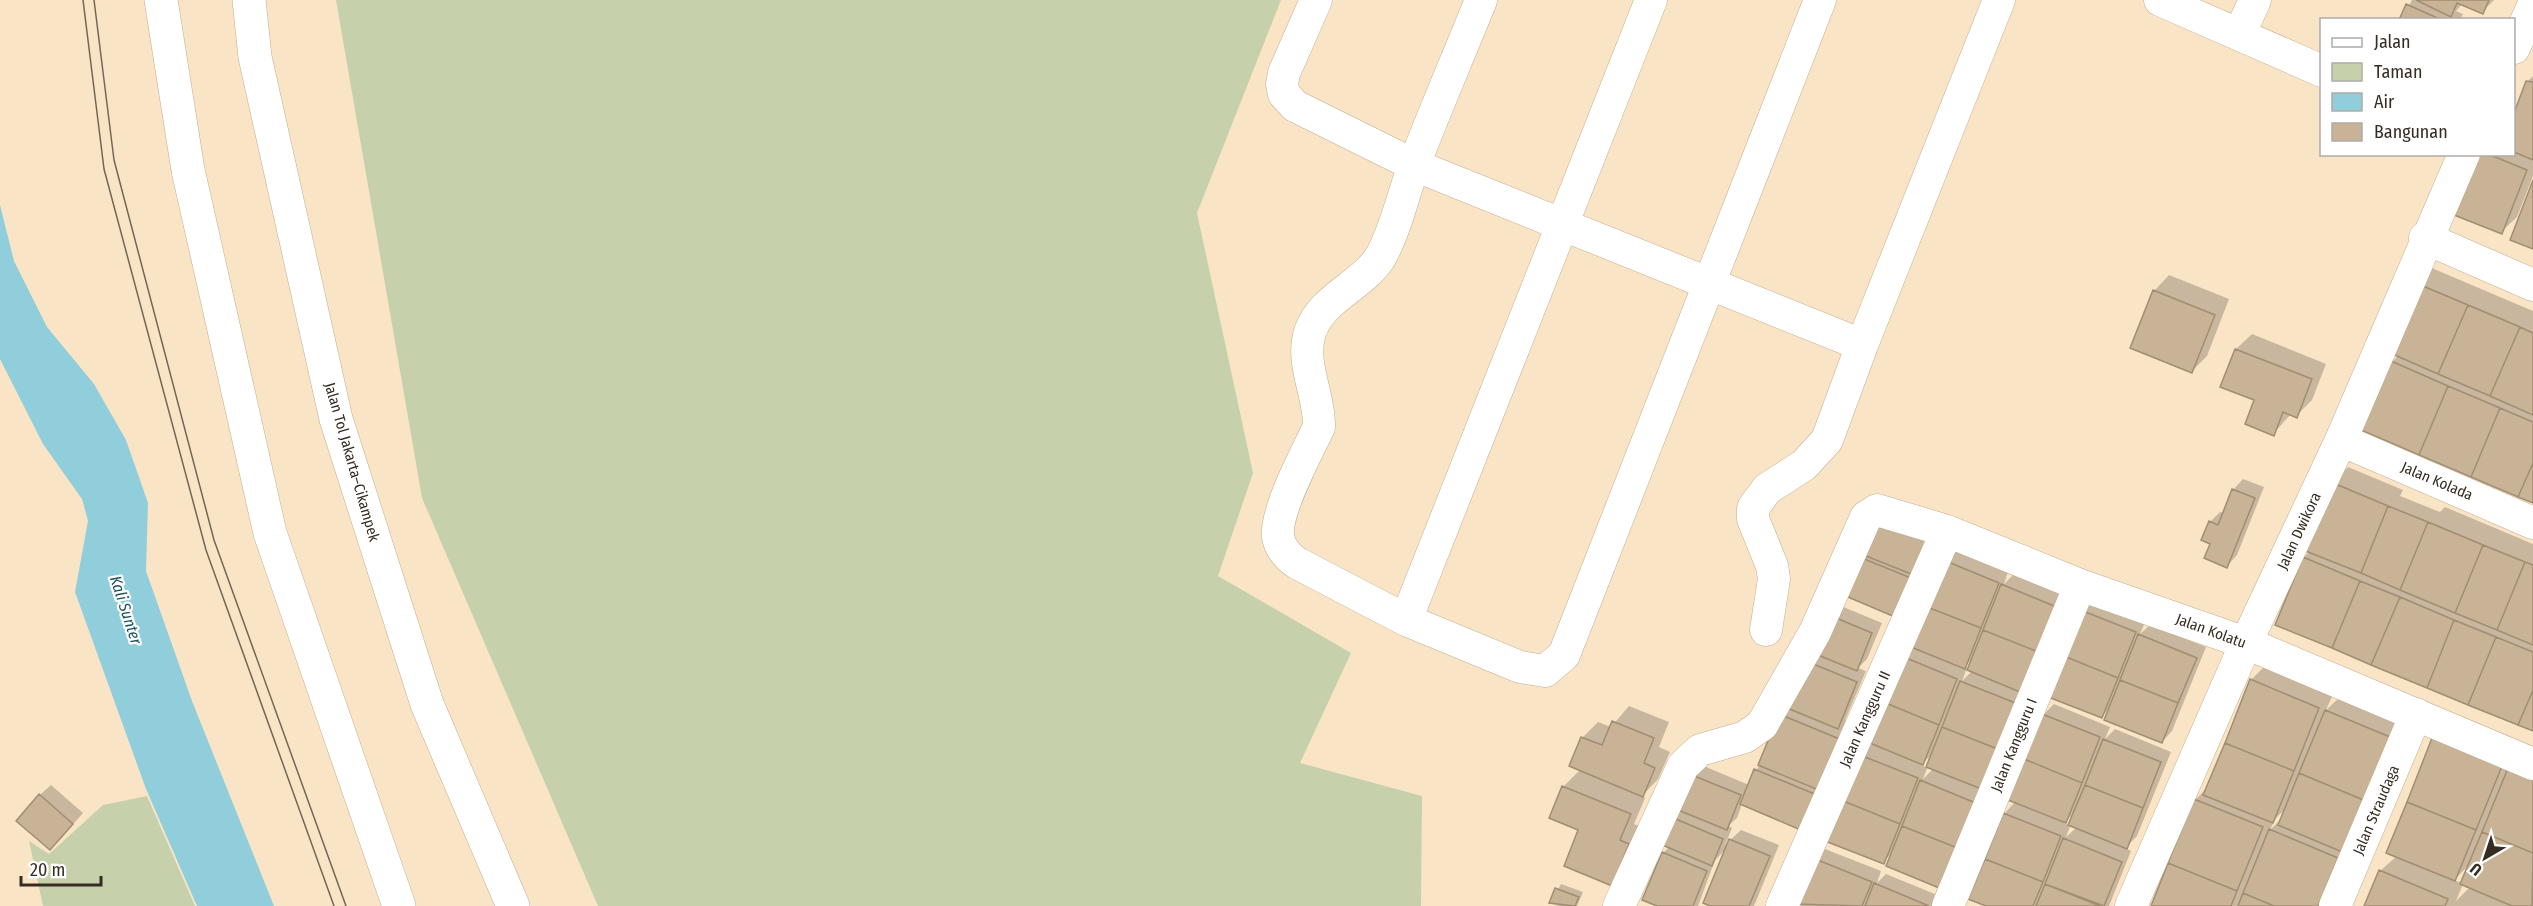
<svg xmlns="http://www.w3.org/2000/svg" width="2533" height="906" viewBox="0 0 2533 906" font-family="'Fira Sans Condensed',sans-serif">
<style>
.green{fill:#c6d1ab}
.water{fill:#90cedb}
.shadow{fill:#0003;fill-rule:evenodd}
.building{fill:#c8b396;stroke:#a18d71;stroke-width:1.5}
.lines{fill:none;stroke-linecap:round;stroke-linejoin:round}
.minor-casing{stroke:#c3ae92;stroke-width:33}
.motorway-casing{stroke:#c3ae92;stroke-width:34}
.minor{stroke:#fff;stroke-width:32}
.motorway{stroke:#fff;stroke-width:33}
.tram{stroke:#736655;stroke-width:1.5}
.labels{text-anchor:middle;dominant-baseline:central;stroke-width:4.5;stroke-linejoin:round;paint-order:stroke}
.street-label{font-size:15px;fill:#362d22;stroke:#fff}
.water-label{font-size:16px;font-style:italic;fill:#1c515b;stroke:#fff}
</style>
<rect width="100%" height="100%" fill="#fae4c6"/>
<path class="green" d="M336 0H1281L1197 213 1253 473 1218 576 1351 653 1300 763 1422 796 1421 906H598L422 498Z
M147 796 195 906H43L29 841 49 854 103 805Z"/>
<path class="water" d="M0 205 14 261 47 327 94 384 126 440 148 503 146 571 192 701 274 906H197L146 789 75 592 88 521 82 499 43 444 0 359Z"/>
<path class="shadow" d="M2412 0H2494L2482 12 2462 4 2456 11 2463 14 2460 20H2401Z
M2533 76V176L2517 217 2501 232 2480 154H2514V117L2527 82Z
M2427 266 2533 311V502L2392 362 2399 355Z
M2169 275 2229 299 2207 356 2192 371 2154 291Z
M2252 334 2326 364 2312 400 2296 416 2291 414 2273 434 2256 399 2222 386 2236 349Z
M2348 467 2403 490 2400 496 2440 512 2445 507 2533 544V730L2277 624 2304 557 2310 551 2333 483Z
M2243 479 2264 487 2237 555 2227 566 2212 543 2210 522 2220 512 2224 513 2233 490Z
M1945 531 1895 615 1858 557Z
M1952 549 2008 572 2004 584 2013 575 2069 597 1954 877 1892 853 1883 862 1861 756 1873 743ZM1973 658 1969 669 1964 667ZM1967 668 1972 671 1962 681ZM1933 753 1927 768 1921 765ZM1928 766 1934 768 1923 779Z
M2089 599 2145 622 2140 634 2150 625 2206 647 2172 731 2162 742 2111 707 2101 717 2045 694Z
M1841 606 1882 623 1867 659 1858 668 1866 671 1845 720 1856 724 1813 818 1742 804 1737 818 1728 826 1732 828 1725 845 1741 830 1779 845 1754 906H1714L1727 848 1715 860 1698 906H1661L1663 853 1670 846 1662 843 1699 764 1749 785Z
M2267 664 2334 692 2326 710 2342 695 2409 723 2327 906H2152L2195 800 2208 787 2251 680ZM2287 807 2282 818 2270 830 2275 819Z
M2054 704 2110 727 2105 739 2115 729 2171 752 2137 836 2125 848 2131 851 2109 906H1990L2004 814 2016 801 2044 714ZM2075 812 2070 826 2064 823ZM2071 824 2077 827 2066 837Z
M1629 706 1669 722 1659 747 1670 752 1658 779 1642 796 1645 798 1634 824 1644 828 1612 884 1580 830 1551 817 1564 786 1581 769 1582 738 1598 722 1611 727Z
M2516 750 2533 757V906H2366L2380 871ZM2469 865 2462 883 2454 880ZM2463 884 2470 887 2456 901Z
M51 785 83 813 61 838 40 795Z
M1825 849 1881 871 1877 883 1886 874 1942 897 1938 906H1796L1815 859Z
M1561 884 1583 892 1577 906H1559L1551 903Z"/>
<path class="building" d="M2416 0H2489L2483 14 2457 3 2451 17Z
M2406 4 2442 20H2399Z
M2526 81 2533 82V160L2514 152V113Z
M2478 154H2488L2527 170 2502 234 2454 215Z
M2533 180V249L2510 240Z
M2411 281 2468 305 2438 374 2381 349Z
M2153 290 2215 315 2192 373 2130 348Z
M2468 305 2520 327 2490 396 2438 374Z
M2520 327 2533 333V415L2490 396Z
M2235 349 2312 379 2297 418 2283 412 2274 436 2245 424 2254 400 2220 387Z
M2391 361 2448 386 2419 455 2361 430Z
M2448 386 2500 408 2471 477 2419 455Z
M2500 408 2533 422V463L2518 497 2471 477Z
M2533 463V503L2518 497Z
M2331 482 2388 506 2361 573 2303 550Z
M2232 489 2255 498 2227 568 2204 558 2210 544 2201 540 2209 521 2218 525Z
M2388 506 2428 522 2400 590 2361 573Z
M1876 517 1936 541 1921 578 1861 554Z
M2428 522 2483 545 2455 613 2400 590Z
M2483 545 2525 562 2497 630 2455 613Z
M1857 556 1911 578 1895 617 1841 594Z
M2303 557 2360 581 2332 648 2275 625Z
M1941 559 1999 583 1981 628 1922 605Z
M2525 562 2533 565V645L2497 630Z
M2360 581 2400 597 2371 665 2332 648Z
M2001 584 2059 608 2041 653 1983 630Z
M2400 597 2454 620 2427 688 2371 665Z
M1922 605 1981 628 1965 669 1906 645Z
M2078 609 2136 632 2118 678 2059 654Z
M1829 615 1872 633 1857 671 1813 653Z
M2454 620 2496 637 2468 705 2427 688Z
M1983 630 2041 653 2025 694 1967 670Z
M2138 634 2197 658 2178 703 2120 680Z
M2496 637 2533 652V690L2518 725 2468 705Z
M2059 654 2118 678 2102 718 2043 695Z
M1899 655 1957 679 1939 725 1881 701Z
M1806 661 1857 682 1838 729 1787 708Z
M2250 679 2319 708 2294 771 2225 743Z
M2120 680 2178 703 2162 743 2104 720Z
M1960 681 2018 704 2000 750 1942 727Z
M2533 690V731L2518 725Z
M1881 701 1939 725 1923 765 1865 741Z
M2325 710 2395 739 2368 802 2299 773Z
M1779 714 1842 740 1821 791 1758 765Z
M2042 714 2100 737 2082 783 2024 759Z
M1612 721 1654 738 1644 763 1655 768 1643 797 1569 766 1581 737 1602 745Z
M1942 727 2000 750 1984 790 1926 767Z
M2432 738 2502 766 2476 830 2407 802Z
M2103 739 2161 762 2143 808 2085 785Z
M2225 743 2294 771 2273 823 2203 795Z
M1860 755 1918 778 1900 824 1841 800Z
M2024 759 2082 783 2066 823 2008 800Z
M2508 768 2533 779V853L2482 832Z
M1754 769 1817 795 1803 831 1740 804Z
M1687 773 1741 795 1727 830 1673 808Z
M2299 773 2368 802 2347 854 2278 825Z
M1920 780 1978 804 1960 849 1902 826Z
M2085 785 2143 808 2127 849 2068 825Z
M1562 786 1631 814 1620 840 1629 844 1612 886 1564 866 1578 830 1549 818Z
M39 794 73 824 50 850 16 821Z
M2194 799 2263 827 2237 891 2168 863Z
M1841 800 1900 824 1884 864 1825 841Z
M2407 802 2476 830 2455 881 2386 853Z
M2003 813 2061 836 2043 882 1985 859Z
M1671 817 1723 839 1712 866 1660 844Z
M1902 826 1960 849 1944 890 1886 866Z
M2269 829 2338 858 2318 906H2274L2243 893Z
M2482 832 2533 853 2532 906H2512L2460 884Z
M2063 838 2122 862 2104 906 2045 884Z
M1729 839 1770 856 1749 906H1710L1703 903Z
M1662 852 1707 871 1693 906H1657L1642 900Z
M1813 858 1872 882 1862 906 1795 904Z
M1985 859 2043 882 2033 906H1986L1968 899Z
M2168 863 2237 891 2231 906H2151Z
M2379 870 2448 899 2445 906H2364Z
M1874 883 1929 906H1865Z
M2045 884 2100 906H2036Z
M1555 888 1579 897 1575 906 1549 903Z
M2243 893 2274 906H2238Z"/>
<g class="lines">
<defs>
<path id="minor" d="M1316 0 1284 73 1282 84 1284 94 1295 106 1414 165 1862 345
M1481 0C1459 55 1435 110 1414 165 1403 195 1396 229 1381 256 1363 286 1322 297 1310 332 1300 364 1320 395 1319 427 1307 452 1275 511 1278 537 1280 548 1288 557 1297 563L1406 620 1520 667 1545 671 1564 655 1820 0
M2160 0 2322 71
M2239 35 2255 0
M2514 48 2533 6
M2425 238 2533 285
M2341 440 2533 523
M1406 620 1651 0
M1766 630 1774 579 1772 566 1753 519V508L1767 489 1804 465 1827 440 1862 345 1999 0
M1619 906 1683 766 1700 750 1745 737 1762 725 1815 632 1866 517 1877 510 1947 531 2080 585 2246 643 2533 764
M1782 906 1947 531
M1948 906 2080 585
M2131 906 2246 643 2341 440 2464 154
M2335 906 2416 714"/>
<path id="motorway" d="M161 0 188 170 270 533 399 906
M249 0 255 57 336 419 427 704 513 906"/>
</defs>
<use href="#minor" class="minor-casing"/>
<use href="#motorway" class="motorway-casing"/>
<use href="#minor" class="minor"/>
<use href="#motorway" class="motorway"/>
<path class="tram" d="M83 0 104 169 206 550 334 906
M94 0 114 160 214 540 346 906"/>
</g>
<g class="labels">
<g class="street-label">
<text transform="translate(352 462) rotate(74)">Jalan Tol Jakarta–Cikampek</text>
<text transform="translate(2437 481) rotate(23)">Jalan Kolada</text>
<text transform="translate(2299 531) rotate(-65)">Jalan Dwikora</text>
<text transform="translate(2211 631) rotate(20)">Jalan Kolatu</text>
<text transform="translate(1865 719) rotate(-66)">Jalan Kangguru II</text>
<text transform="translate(2014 745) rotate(-68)">Jalan Kangguru I</text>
<text transform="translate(2376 810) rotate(-67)">Jalan Straudaga</text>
</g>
<g class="water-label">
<text transform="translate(126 610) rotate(72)">Kali Sunter</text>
</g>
</g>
<rect x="2320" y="18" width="195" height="138" fill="#ffffff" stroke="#afaba7" stroke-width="1.5"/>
<rect x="2332" y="38" width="30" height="9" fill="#ffffff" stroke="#afaba7" stroke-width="1.5"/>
<text x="2374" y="48" font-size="18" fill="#362d22">Jalan</text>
<rect x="2332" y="63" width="30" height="18" fill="#c6d1ab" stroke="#afaba7" stroke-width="1.5"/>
<text x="2374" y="78" font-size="18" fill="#362d22">Taman</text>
<rect x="2332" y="93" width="30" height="18" fill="#90cedb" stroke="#afaba7" stroke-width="1.5"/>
<text x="2374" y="108" font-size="18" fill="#362d22">Air</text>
<rect x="2332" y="123" width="30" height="18" fill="#c8b396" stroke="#afaba7" stroke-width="1.5"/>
<text x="2374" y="138" font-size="18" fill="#362d22">Bangunan</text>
<g transform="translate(2485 858) rotate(219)" stroke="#ffffff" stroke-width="4.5" paint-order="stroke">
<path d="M0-4.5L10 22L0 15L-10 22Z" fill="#362d22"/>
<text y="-9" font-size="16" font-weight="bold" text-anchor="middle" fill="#362d22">U</text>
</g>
<path d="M21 876v9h80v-9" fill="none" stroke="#362d22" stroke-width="3"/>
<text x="30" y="876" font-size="18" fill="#362d22" stroke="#ffffff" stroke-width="4.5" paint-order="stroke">20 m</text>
</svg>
